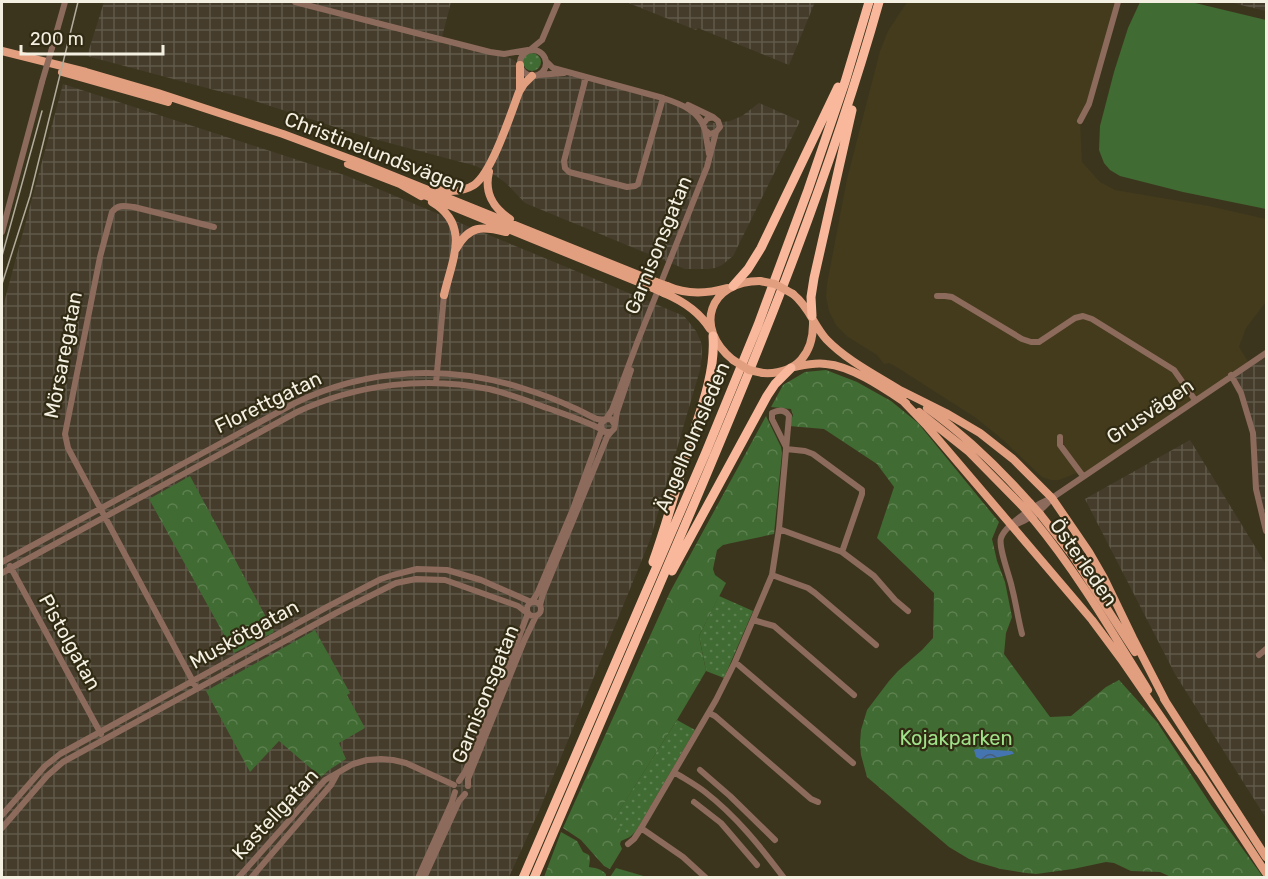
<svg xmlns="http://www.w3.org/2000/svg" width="1268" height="879" viewBox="0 0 1268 879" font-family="Rubik,sans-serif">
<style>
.built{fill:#443b1d}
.industrial{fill:url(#industrial-grid)}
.grass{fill:url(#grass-dots)}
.forest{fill:url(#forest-crowns)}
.pitch{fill:#406b32}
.water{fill:url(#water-waves)}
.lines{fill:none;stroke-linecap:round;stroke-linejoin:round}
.minor{stroke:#8d6b5c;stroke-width:6}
.major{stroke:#e29f80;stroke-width:8}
.highway{stroke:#f9b89b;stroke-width:9}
.rail{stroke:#b1ac9b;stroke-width:1.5}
.minor-bridge{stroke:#8d6b5c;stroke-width:6}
.major-bridge{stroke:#e29f80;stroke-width:8}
.labels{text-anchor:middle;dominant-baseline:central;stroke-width:4.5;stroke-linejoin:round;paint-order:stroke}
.street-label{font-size:20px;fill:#f3efe1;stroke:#312b14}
.park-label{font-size:20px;fill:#9fe289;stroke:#312b14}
</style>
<defs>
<pattern id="industrial-grid" width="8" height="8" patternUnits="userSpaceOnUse" patternTransform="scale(1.5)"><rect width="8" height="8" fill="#453c2b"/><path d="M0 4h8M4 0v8" fill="none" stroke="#605849"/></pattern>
<pattern id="grass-dots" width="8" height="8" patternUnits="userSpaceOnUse" patternTransform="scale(1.5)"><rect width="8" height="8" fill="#406b32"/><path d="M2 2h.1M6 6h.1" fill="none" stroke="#5c804f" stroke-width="1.8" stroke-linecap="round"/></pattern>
<pattern id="forest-crowns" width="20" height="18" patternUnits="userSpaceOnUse" patternTransform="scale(1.5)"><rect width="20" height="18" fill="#406b32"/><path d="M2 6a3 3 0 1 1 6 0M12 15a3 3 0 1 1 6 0" fill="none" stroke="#5c804f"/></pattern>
<pattern id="water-waves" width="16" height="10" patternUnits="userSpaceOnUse" patternTransform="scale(1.5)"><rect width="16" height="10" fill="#4575b1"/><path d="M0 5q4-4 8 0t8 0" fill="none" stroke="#475e7a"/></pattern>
</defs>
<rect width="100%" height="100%" fill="#3c351e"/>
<path class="built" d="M907 2H1118L1089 104 1080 121 1082 162 1100 182 1115 190 1209 206 1266 219V302L1246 328 1239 347 1249 363 1083 476 1079 472 1059 480H1051L1042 477 1002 439 976 418 895 366 889 363 884 364 877 355 848 337 836 325 829 311 826 296 827 284 847 179 880 51 888 31Z"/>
<path class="industrial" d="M104 2H451L441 41 503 55 514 60 518 65V88L535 77 573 75 687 108 702 121 715 123 730 121 742 116 759 103 800 121 733 256 722 265 715 268 708 269H685L525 203 506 183 496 176 476 166 363 136 252 100 87 56Z
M626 2H815L789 65 698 28 696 30Z
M1230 2H1266V11L1245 6Z
M63 84 347 176 684 316 696 331 701 342 702 352 700 370 650 540 539 811 509 877 2 878V310Z
M1266 357V524L1258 488 1255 436 1235 377Z
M1190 440 1265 563H1266V818L1175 674 1085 499Z"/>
<path class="grass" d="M523 62a9 9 0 1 1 18 0a9 9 0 1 1-18 0Z
M719 596 753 611 724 678 706 671 699 636Z
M677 720 695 730 636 831 630 837 611 823Z"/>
<path class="forest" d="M826 370 857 382 891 401 918 423 999 522 992 539 997 561 1005 582 1012 617 1006 633 1004 654 1050 717 1071 716 1106 687 1119 680 1157 722 1211 805 1263 877H1171L1160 872 1131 871 1114 863 1106 862 1073 869 1036 874 1026 873 1001 869 980 863 969 859 949 847 867 777 861 755 860 743 861 730 867 710 889 681 898 671 922 650 933 638 934 593 877 538 894 487 877 464 824 429 789 426 793 415 791 409 771 407 783 385 805 372Z
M766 416 781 447 782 453 774 534 727 544 723 545 717 550 713 569 715 575 726 583 699 636 706 671 677 720 612 822 630 837 621 841 620 844 622 849 610 869 604 866 581 840 563 828 670 592Z
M190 476 274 632 234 653 149 499Z
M315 630 350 693 347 695 365 728 339 743 346 759 329 770 321 777 279 741 250 772 206 691Z
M561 832 577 841 583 852 589 855 590 859 589 867C596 868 601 869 606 874V877H544Z
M616 868 647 877H610Z"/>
<path class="pitch" d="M1140 2H1191L1266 20V209L1183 192 1120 176 1110 170 1104 163 1099 150 1100 126 1114 72 1128 28Z"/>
<path class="water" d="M976 749 1012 751 1014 754 994 758 980 759 976 757 974 750Z"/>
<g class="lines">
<path class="minor" d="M295 2 490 52 504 54 528 50
M52 48 65 2
M531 49 542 40 558 2
M520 63a13 13 0 1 1 26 0a13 13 0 1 1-26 0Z
M546 61 553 68 663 98C681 104 700 111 705 130L710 134 716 132 720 127 718 121 713 117 707 119 703 124
M538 75 564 73
M586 77 564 161 565 168 569 172 627 187 635 186 638 184 663 98
M688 105 713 117
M1080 121 1089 104 1118 2
M705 130 709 154
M2 232 42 82
M937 296H945L952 297 1022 339 1031 342H1039L1075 318 1083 316 1092 319 1174 370 1195 400
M1231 375 1241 393 1253 433 1256 489 1266 531
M436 383 444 295
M606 419 612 410 637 343 707 167 716 132
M615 424 617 412 631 370
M1060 437V445L1083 476
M786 449 805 451 813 454 862 490V494L842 552
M1012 526C1027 521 1043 510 1052 498
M779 529 842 552 874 576 895 600 908 611
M2 562 295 403C367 368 449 364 525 389 541 394 557 400 572 407 580 410 589 416 597 419 602 420 606 419 611 419L615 425 614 429 611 432H605L602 429 601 424 605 420
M10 566 101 734
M2 573 297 412C357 384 425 376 489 389 510 394 530 402 550 409 567 415 585 421 601 429
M772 575 808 588 815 593 876 645
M527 609a7 7 0 1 1 14 0a7 7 0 1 1-14 0Z
M532 602 538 592 573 509 602 429
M540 605 543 594 607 437 611 432
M753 620 774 626 854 695
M1022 634C1018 619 1016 603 1012 588 1010 577 998 547 1001 538 1005 525 1039 502 1052 498L1266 353
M1259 655 1266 649
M735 662 853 763
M197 689 68 448 65 434 100 257 112 212C118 204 125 206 134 207L214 227
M709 713 715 716 811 799 818 802
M700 770 730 796 775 840
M674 772C685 779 696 785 705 792 736 816 760 846 784 878
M459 781 465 772 495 700 528 613
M468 786V779L470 774 524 641 536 616
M694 802 721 823 757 865
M2 815 45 766 60 754 327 607 381 579 393 575 417 569 447 570 481 580 531 602
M2 828 47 776 63 762 336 613 396 583 416 579 445 580 518 606 527 613
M641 828 683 857 706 878
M628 844 634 839 640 830 716 700 735 662 772 575 779 529 789 416C785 409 778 410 772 413V419L786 447
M238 878 325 780 353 764 367 760 381 759 393 760 406 763 454 785
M251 878 331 785 337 774
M418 878 452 802 455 792
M424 878 459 801 465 794"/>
<path class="major" d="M2 51 86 72 158 93 283 134 361 163 656 282
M520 65V89
M62 72 168 102
M348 164 400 184
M489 172C484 192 493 208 510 219
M400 184 421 196
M438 190C450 192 463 192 474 185 492 173 511 113 519 92L524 84 532 76
M417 192 653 288
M432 202C471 225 452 260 444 295
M456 249C469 225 482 226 506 232
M667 286C687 295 706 294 727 288
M664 293C683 301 699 311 710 329
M793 294C809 307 813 324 826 339 848 362 880 377 906 394
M733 360C693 328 709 281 760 281
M794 367C804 365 816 362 826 364 852 366 885 389 906 403
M763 373C797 375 814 353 813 321
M902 391 946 413 980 433 1013 459 1052 498 1089 552 1104 578 1133 638 1166 702
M902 400 926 425 1092 620 1121 659 1199 772
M927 408C966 436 999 468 1030 503
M919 412 968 451 1024 508
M1040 514 1073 556 1135 652
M1033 519C1077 572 1112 632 1148 690
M1164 699 1266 857
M1196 767 1266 873"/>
<path class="highway" d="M733 286 748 269 761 248 838 87
M812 316 811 297 814 278 852 110
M653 562C666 526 676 489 687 452 698 417 716 374 713 336
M672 571 767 396 775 384 791 368
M523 878 706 452 758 325 808 190 845 82 869 2
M534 878C581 769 628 660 674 551 751 371 826 190 879 2"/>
<path class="rail" d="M2 256 42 111
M2 284 30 196 78 2"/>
<path class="minor-bridge" d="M42 82 52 48"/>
<path class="major-bridge" d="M760 281 775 284 793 294
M656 282 667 286
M653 288 664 293
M733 360 749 370 763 373
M1030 503 1040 514
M1024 508 1033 519"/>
</g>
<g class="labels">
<g class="street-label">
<text transform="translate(375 152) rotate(21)">Christinelundsvägen</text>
<text transform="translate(658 245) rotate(-68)">Garnisonsgatan</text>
<text transform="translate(63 355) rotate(-79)">Mörsaregatan</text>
<text transform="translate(268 402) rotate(-26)">Florettgatan</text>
<text transform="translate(1150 411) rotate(-34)">Grusvägen</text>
<text transform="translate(692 437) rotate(-67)">Ängelholmsleden</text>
<text transform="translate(1084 562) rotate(55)">Österleden</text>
<text transform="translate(244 634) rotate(-29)">Muskötgatan</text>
<text transform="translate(70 642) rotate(61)">Pistolgatan</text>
<text transform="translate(485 694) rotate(-68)">Garnisonsgatan</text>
<text transform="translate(275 814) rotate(-47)">Kastellgatan</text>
</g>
<g class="park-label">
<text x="956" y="738">Kojakparken</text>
</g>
</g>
<rect width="1268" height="879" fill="none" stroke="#f3efe1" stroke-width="6"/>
<path d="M21 45v9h142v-9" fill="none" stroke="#f3efe1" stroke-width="3"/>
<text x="30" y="45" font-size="18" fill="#f3efe1" stroke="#312b14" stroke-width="4.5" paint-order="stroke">200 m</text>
</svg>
